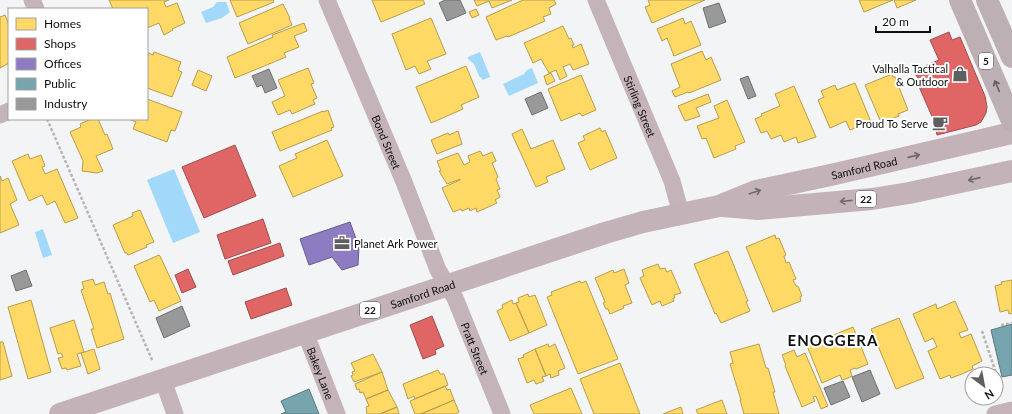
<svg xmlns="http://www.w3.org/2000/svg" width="1012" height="414" viewBox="0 0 1012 414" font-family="Lato,sans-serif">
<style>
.water{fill:#a2d8f9}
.homes{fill:#ffd966;stroke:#b79c4c}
.shops{fill:#e06666;stroke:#a14c4c}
.offices{fill:#8e7cc3;stroke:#685b8d}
.public{fill:#76a5af;stroke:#57787f}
.industry{fill:#999;stroke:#6f7070}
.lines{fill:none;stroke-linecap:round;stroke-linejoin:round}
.path{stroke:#bcb3b5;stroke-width:2.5;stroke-dasharray:3 2;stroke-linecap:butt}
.minor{stroke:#c4b3b8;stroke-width:17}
.major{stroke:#c3b3b9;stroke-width:22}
.highway{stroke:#bcb0b4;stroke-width:22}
.oneway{stroke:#656062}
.oneway2{stroke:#72696c}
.labels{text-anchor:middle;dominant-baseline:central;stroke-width:4;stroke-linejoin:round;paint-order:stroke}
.shield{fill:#fff;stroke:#565757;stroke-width:1}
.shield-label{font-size:10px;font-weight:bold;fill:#0e0f0f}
.poi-label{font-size:11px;fill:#0e0f0f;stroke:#fff;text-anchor:end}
.street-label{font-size:11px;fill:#0e0f0f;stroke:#fff}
.district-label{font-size:15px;font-weight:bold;letter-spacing:1px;fill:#0e0f0f;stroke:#fff}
</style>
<rect width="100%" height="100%" fill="#f3f4f5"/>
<path class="water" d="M217 2H226L230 12 222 18 206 23 201 12 213 7Z
M480 52 490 76V77L483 80 479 76 474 64 468 59V57Z
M532 68 538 83 509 96 503 84 524 74 527 70Z
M174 169 200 232 173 243 147 180Z
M43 229 52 255 43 258 35 232Z"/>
<path class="homes" d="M109 0H169L164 2 166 7 177 3 185 23 172 29 173 30 164 35 159 23 147 28V9H113Z
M230 0H273L274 2 237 17Z
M372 0H423L425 4 381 22Z
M474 0H512L492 8 489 1 477 6Z
M523 0H554L556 4 549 8 551 14 543 17 545 21 508 37 507 36 496 40 486 17Z
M648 0H705L652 23 645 7 650 5Z
M859 0H893L864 12Z
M894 0H916L897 8Z
M283 4 290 18H289L292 25 248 44 239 23Z
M476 9 479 15 472 18 469 12Z
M5 15 9 25V63L0 68V17Z
M431 18 446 54 427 61 431 69 419 74 415 66 406 70 392 34Z
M683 18 685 24 691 21 701 45 674 56 667 38 662 41 657 29Z
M304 23 307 31 294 36 299 47 284 53 286 57 235 78 227 57 273 37 272 35Z
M563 26 569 39 571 38 574 45H572L573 48 581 44 589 64 573 70 570 64 563 67 567 76 560 80 556 70 549 73 541 59 533 63 524 43Z
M702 51 706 60 711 57 721 80 689 93 688 92 675 97 672 91 680 87 671 64Z
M154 52 181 62 178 70 182 72 172 97 147 88V58L149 53 153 55Z
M466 66 479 97 461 105 463 109 431 123 416 87Z
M308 68 314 83 311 84 317 98 313 100 315 104 292 114 290 110 278 115 272 102 285 96 278 80Z
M198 70 212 76 206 91 192 85Z
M551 73 555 81 547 85 544 76Z
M892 74 893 77H895L908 110 898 114 899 116 883 122 882 119 880 120 865 85Z
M581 75 596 110 582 116 580 113 561 121 548 89Z
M855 83 871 122 850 130 846 121 830 128 818 100 824 97 821 91 835 85 837 90Z
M794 86 816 137 798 143 796 137 784 142 781 135 771 139 767 131 761 133 755 119 762 116 761 114 780 106 775 94Z
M708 94 711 102 696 108 700 116 685 121 678 106Z
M147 99 182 112 175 131 171 130 167 142 133 129 136 122 129 119H147Z
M727 100 745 142 735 146 736 149 714 158 706 138 702 139 697 126 719 118 714 106Z
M328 110 334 127 331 128 332 130 280 151 272 132 323 111V112Z
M91 119H98L105 135 107 134 113 149 96 156 103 171 97 173 82 171 83 161 70 132 81 127 80 124Z
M600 128 602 132 605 130 617 158 590 170 578 143 585 140 583 136Z
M522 129 531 149 553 140 565 169 546 177 548 182 536 187 512 134Z
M458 131 462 144 437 154 431 140 448 133 449 135Z
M327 140 343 176 293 197 279 166 297 158 295 154Z
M480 151 483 156 492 152 496 161 492 163 498 177 496 179 500 189 497 190 500 197 495 200 497 203 477 212 476 208 470 211 469 208 462 211 461 209 453 212 442 188 460 180V179L447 184 439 171H441L437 161 458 153 464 165 470 162 468 156Z
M28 154 30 159 41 155 45 166 42 167 45 174 57 169 78 218 65 223 55 201 47 205 42 195 29 201 12 161Z
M0 176 2 181 8 178 17 200 10 204 19 225 0 233Z
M140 210 154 242 146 245 147 247 128 255 127 253H125L113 225 133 216 132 213Z
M775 235 776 239 779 238 786 255 784 256 786 263 789 262 796 279 793 280 796 286H798L802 296 800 297 801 301 773 312 746 247Z
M728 251 748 301 746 302 750 311 721 323 716 313 715 314 694 264Z
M159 255 160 256 181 301 159 311 154 300 150 302 134 266Z
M658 264 660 269 665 268 667 272 671 270 681 293 674 295 675 298H673L674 301 662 306 660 301 652 305 640 278 644 276 642 270Z
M624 269 629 283 625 285 632 303 623 306 624 308 610 314 608 309H606L603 303 605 302 595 278 613 270 614 273Z
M93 279 95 285 104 282 108 294 110 293 124 339 97 348 91 329H94L81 290 84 289 82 282Z
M1012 280V313L1009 314 1008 310 1000 312 995 286 1002 284 1001 282Z
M580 281 581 283 586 281 618 359 578 374 547 297 552 295 551 292Z
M528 294 529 297 535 295 547 325 529 333 516 303 519 302 518 298Z
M31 300 51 372 28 379 8 307Z
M512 300 513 304 516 303 529 333 510 341 497 311 503 308 502 305Z
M955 301 968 330 959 333 961 338 971 334 982 361 972 366 973 369 962 374 951 378 950 375 940 379 928 351 937 347 933 338 925 342 913 314 936 304 937 309Z
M899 318 924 378 896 389 871 329Z
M74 320 84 352 77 354 81 366 67 370 66 368 62 369 58 358 63 357 61 353 58 354 50 328Z
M853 327 868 364 856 369 855 368 850 370 852 376 848 378 842 380 840 375 822 383 807 346Z
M0 342H3L12 376 0 380Z
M548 344 549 347 555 344 565 368 558 371 559 375 551 378 550 374 546 376 535 349Z
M759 344 766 368H768L775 392H773L779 414H744L740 400H741L730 364 733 363 730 352Z
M94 349 100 369 88 374 81 353Z
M535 349 546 376 542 377 544 381 536 384 534 380 527 383 518 359 524 357 523 355Z
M794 350 797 357 805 353 828 406 821 409 816 396 813 397 815 401 802 407 785 366 786 365 782 355Z
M373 354 382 372 354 382 351 376 353 375 352 372 355 371 351 363Z
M620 363 640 414H594L580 379Z
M438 370 440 374H444L448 385 415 399 414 396 408 399 403 384Z
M382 372 388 390 366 399 363 392 360 393 359 389 357 390 355 384Z
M445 386 447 390 450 389 454 400 421 414H415L410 401Z
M571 388 582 414H534L530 405Z
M388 390 397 407 380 414H367L366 407 369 406 366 399Z
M454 400 459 412 456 414H421Z
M722 400 727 414H698L696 410Z
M397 407 399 414H380Z
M681 407 683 414H663Z"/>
<path class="shops" d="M949 32 952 40 960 37 985 96 987 107 986 113 981 122 976 125 937 135 934 121 920 89 918 78 913 71 939 60 930 40Z
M235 145 256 196 204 218 182 167Z
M263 219 271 243 225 259 217 235Z
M280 243 284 256 233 275 228 261Z
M188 269 196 287 182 293 175 275Z
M286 288 292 305 251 319 245 302Z
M432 316 444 346 435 350 436 354 423 359 410 325Z"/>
<path class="offices" d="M350 222 359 247 358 265 342 270 332 257 309 265 300 239Z"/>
<path class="public" d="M1012 324V375L1002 377 991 330Z
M309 389 319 414H281L286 412 281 401Z"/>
<path class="industry" d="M445 0H460L466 13 447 21 439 3Z
M719 3 726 22 709 28 703 8Z
M269 69 277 88 265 93 262 85 257 87 252 76Z
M748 76 756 96 748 99 740 79Z
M541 92 548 108 532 115 525 99Z
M26 270 32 286 16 291 11 276Z
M182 306 190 326 164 338 156 318Z
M870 370 880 394 862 402 852 377Z
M843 381 850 397 831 405 824 388Z"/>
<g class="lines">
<path class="path" d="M47 119 153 362
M1001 325 1012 323
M982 331 1002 391"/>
<g class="minor">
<path d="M32 0 36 9"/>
<path id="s1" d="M327 0 404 182 438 270 455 298 502 414"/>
<path id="s2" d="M596 0 672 181 681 214"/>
<path d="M0 115 9 111"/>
<path id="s3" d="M305 332 337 414"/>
<path d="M163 380 175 414"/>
<path d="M995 414 1012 410"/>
</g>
<g class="major">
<path d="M723 206 758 209 872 199 909 193 1012 171"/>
<path id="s4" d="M60 414 605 233 643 222 719 206 756 191 835 174 1012 133"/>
</g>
<path class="highway" d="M960 0 1012 121
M987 0 1012 57"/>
</g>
<defs><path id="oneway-shaft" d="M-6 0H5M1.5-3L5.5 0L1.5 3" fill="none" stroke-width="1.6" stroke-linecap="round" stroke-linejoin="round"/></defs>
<use class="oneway" href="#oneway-shaft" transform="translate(997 86) rotate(-113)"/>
<g class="oneway2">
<use href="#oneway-shaft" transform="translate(914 156) rotate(-13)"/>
<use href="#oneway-shaft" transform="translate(974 179) rotate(167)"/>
<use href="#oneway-shaft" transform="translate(755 192) rotate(-18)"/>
<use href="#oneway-shaft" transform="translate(846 201) rotate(174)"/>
</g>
<defs>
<symbol id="shop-bare" viewBox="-9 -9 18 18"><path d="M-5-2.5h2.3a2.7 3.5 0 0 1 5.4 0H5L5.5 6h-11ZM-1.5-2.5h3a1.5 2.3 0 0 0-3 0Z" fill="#5e5f60" stroke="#fff" stroke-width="2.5" paint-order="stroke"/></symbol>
<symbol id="cafe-bare" viewBox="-9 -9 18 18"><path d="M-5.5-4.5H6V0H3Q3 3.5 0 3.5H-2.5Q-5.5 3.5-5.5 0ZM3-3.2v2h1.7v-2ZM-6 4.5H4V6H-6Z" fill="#5e5f60" stroke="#fff" stroke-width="2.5" paint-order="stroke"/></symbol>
<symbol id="office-bare" viewBox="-9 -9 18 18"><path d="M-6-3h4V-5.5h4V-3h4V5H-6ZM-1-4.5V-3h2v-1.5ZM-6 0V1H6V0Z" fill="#5e5f60" stroke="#fff" stroke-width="2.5" paint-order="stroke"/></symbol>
</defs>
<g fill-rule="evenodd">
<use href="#shop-bare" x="949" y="63" width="22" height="22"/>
<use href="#cafe-bare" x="929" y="112" width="22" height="22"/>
<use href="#office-bare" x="331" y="232" width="22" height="22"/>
</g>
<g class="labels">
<g class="shield">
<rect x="979" y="53" width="14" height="16" rx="3"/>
<rect x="856" y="191" width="20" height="16" rx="3"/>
<rect x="360" y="302" width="20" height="16" rx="3"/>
</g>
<g class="shield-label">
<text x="986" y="61">5</text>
<text x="866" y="199">22</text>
<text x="370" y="310">22</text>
</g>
<g class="poi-label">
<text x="948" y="68">Valhalla Tactical<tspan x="948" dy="13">&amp; Outdoor</tspan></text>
<text x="928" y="123">Proud To Serve</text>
<text x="354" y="243" text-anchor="start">Planet Ark Power</text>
</g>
<g class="street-label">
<text stroke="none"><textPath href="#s2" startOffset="115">Stirling Street</textPath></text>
<text stroke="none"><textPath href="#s1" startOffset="154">Bond Street</textPath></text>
<text stroke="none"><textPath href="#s4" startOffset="842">Samford Road</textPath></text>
<text stroke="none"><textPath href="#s4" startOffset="382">Samford Road</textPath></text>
<text stroke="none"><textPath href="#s1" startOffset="379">Pratt Street</textPath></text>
<text stroke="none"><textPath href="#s3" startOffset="44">Bakey Lane</textPath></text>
</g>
<g class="district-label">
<text x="833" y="340">ENOGGERA</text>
</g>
</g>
<rect x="8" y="8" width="140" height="112" fill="#ffffff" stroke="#9f9f9f"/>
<rect x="16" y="18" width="20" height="12" fill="#ffd966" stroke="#9f9f9f"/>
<text x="44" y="28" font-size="12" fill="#0e0f0f">Homes</text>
<rect x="16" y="38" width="20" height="12" fill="#e06666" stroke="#9f9f9f"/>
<text x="44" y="48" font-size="12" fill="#0e0f0f">Shops</text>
<rect x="16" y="58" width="20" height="12" fill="#8e7cc3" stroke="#9f9f9f"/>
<text x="44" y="68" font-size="12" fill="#0e0f0f">Offices</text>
<rect x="16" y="78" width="20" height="12" fill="#76a5af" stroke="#9f9f9f"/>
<text x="44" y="88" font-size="12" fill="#0e0f0f">Public</text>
<rect x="16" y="98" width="20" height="12" fill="#999999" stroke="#9f9f9f"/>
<text x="44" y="108" font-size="12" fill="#0e0f0f">Industry</text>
<g transform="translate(984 386) rotate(148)"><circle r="19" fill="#ffffff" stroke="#9f9f9f"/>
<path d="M0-3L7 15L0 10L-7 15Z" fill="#5e5f60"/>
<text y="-6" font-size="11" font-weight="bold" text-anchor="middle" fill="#0e0f0f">N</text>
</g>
<path d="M876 26v6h54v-6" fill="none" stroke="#0e0f0f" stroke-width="2"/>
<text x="882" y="26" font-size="12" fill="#0e0f0f" stroke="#ffffff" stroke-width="3" paint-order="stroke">20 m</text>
</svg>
